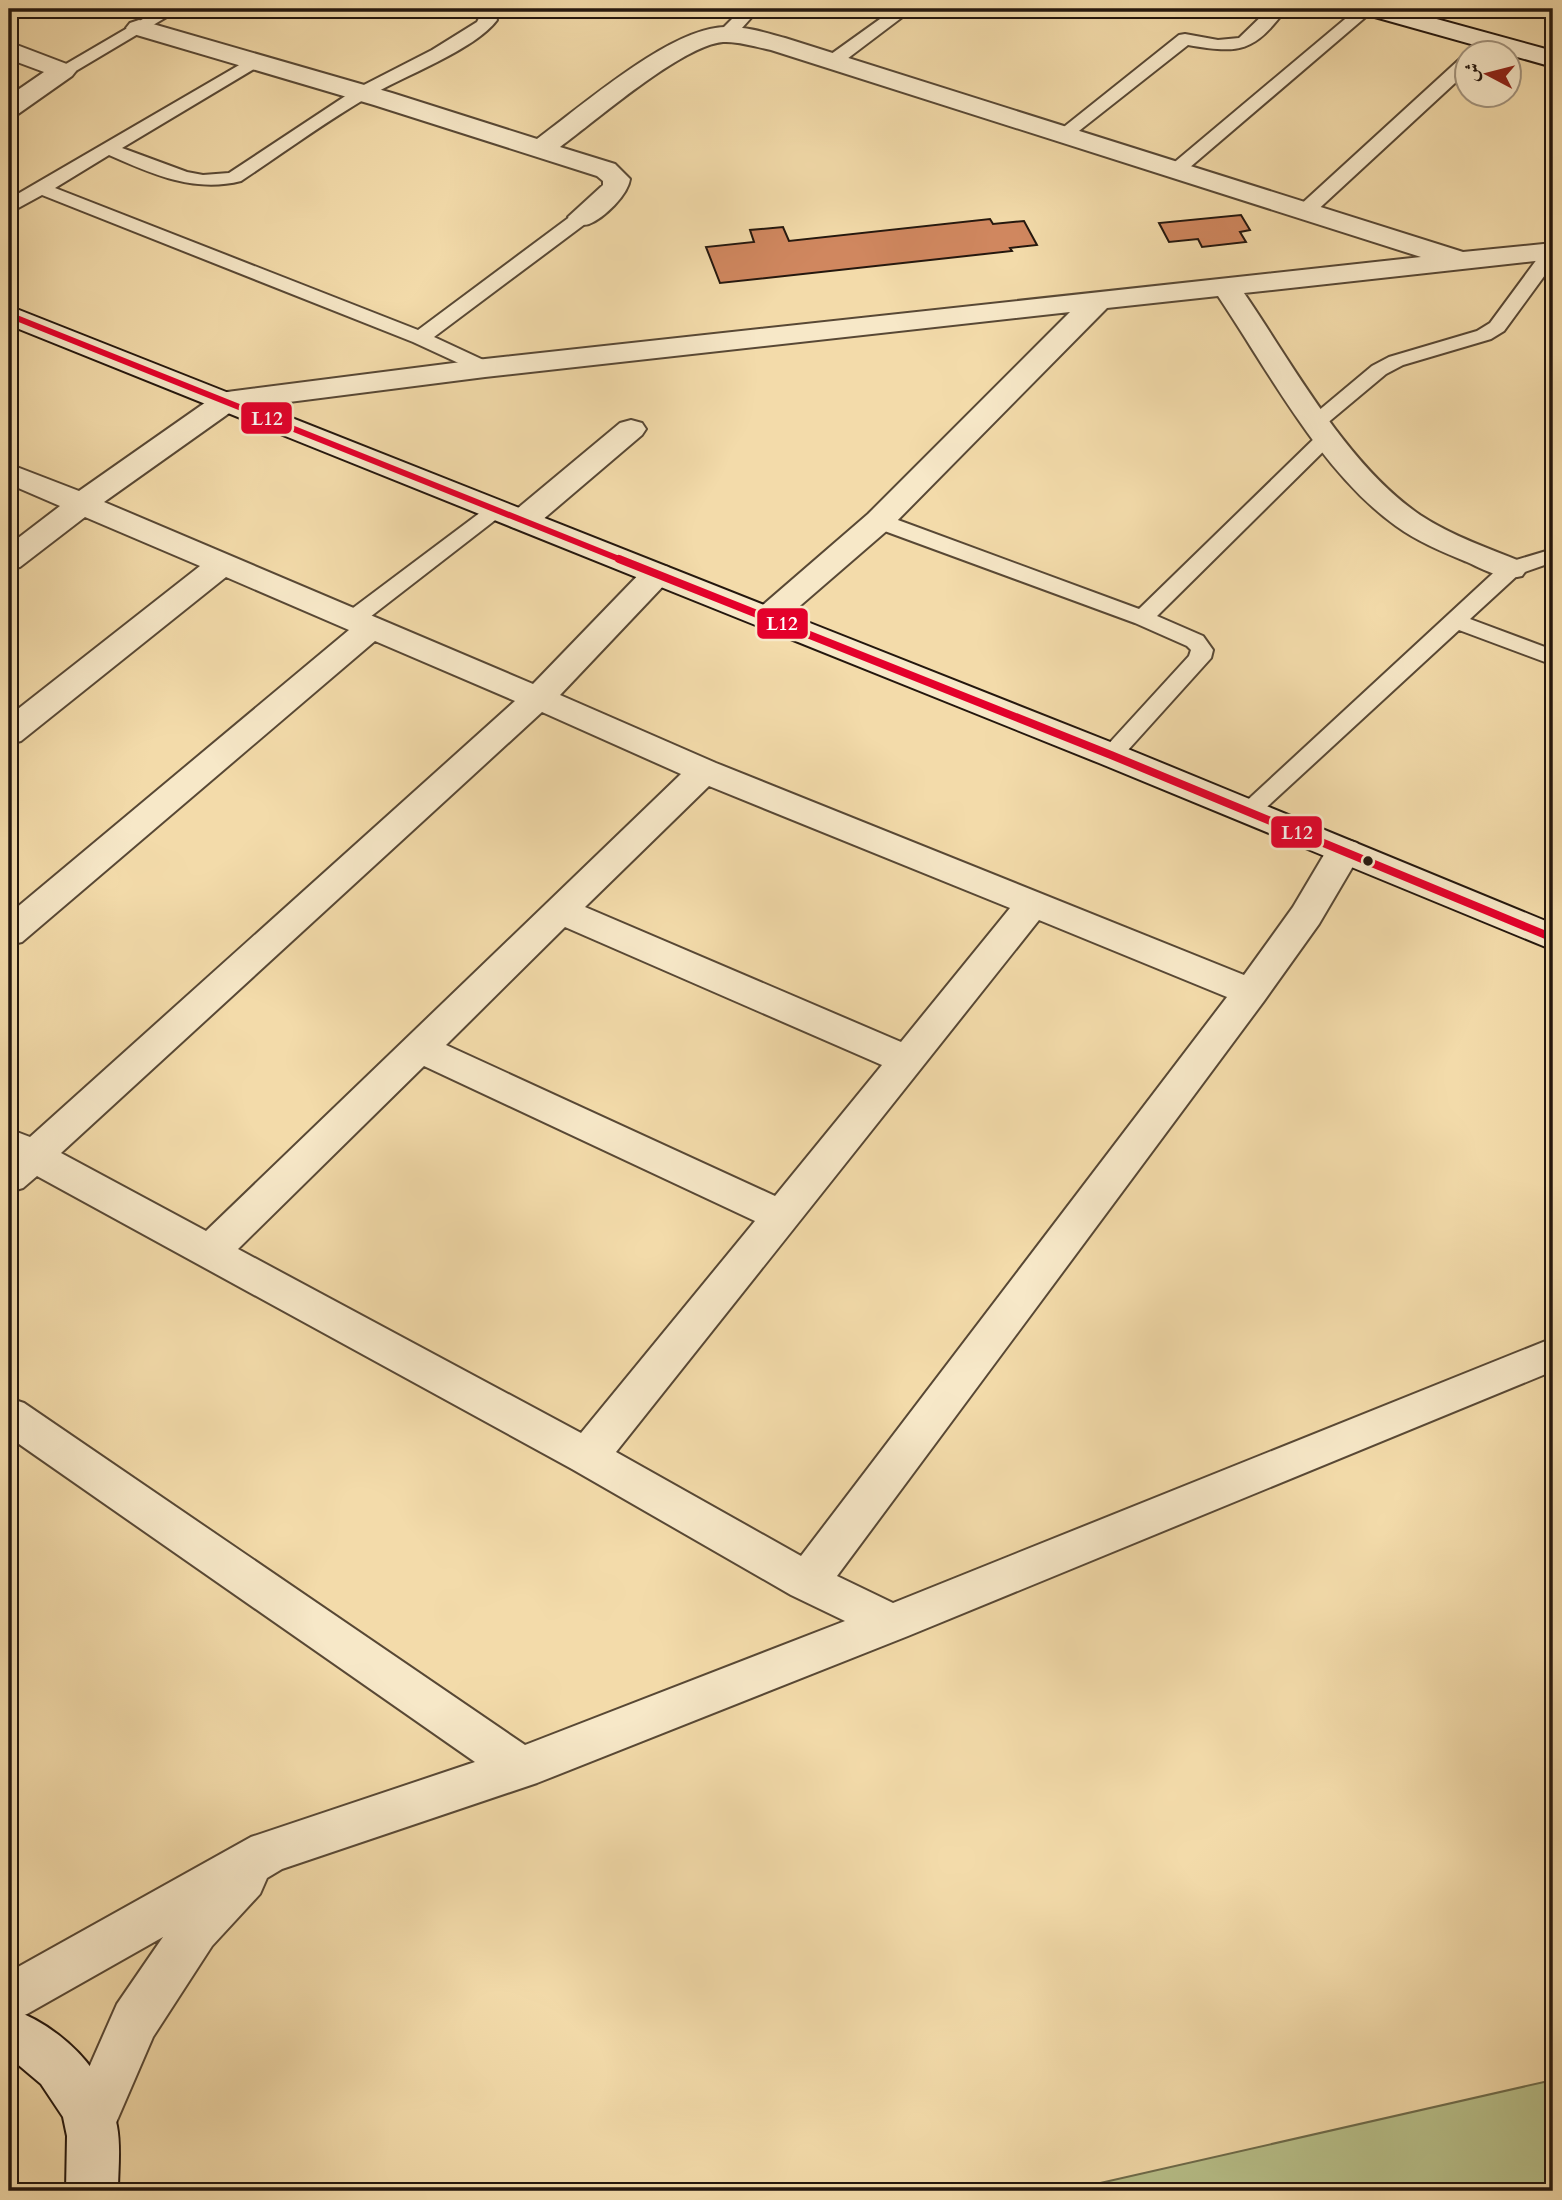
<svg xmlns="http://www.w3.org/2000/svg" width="1562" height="2200" viewBox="0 0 1562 2200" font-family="Cardo,Amiri,serif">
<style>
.green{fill:#b8c18b;stroke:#6e6c4c;stroke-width:2}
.building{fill:#d0875f;stroke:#24170e;stroke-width:2}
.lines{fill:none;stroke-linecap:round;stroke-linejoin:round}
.lane-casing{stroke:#584835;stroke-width:4}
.street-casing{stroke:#584835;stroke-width:4}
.secondary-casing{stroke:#24170e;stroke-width:4}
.lane{fill:#f7e8c8;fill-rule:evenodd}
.street{fill:#f7e8c8;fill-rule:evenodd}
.secondary{fill:#f7e8c8;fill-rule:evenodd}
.bus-1-far1-casing{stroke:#f7e8c8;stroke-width:10}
.bus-1-casing{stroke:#f7e8c8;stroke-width:13}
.bus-1-far1{stroke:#e4002b;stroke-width:6}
.bus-1{stroke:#e4002b;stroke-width:8}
.bus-dot{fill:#24170e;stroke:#f7e8c8;stroke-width:2.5}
.line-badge{stroke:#f7e8c8;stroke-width:2.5}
.badge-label{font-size:19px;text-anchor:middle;font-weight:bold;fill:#fff}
</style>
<rect width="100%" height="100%" fill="#f3dbaa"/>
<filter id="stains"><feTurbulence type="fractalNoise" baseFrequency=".00286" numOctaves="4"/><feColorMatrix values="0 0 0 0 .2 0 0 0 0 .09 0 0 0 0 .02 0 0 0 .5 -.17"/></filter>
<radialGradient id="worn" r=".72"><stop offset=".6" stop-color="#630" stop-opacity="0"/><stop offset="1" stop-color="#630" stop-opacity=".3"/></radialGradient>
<path class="green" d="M1553 2080V2191H1065Z"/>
<path class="building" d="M1241 215 1250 230 1240 232 1246 242 1202 247 1198 239 1169 242 1159 223Z
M990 219 993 224 1024 221 1037 245 1010 248 1012 251 720 283 706 247 754 242 750 230 783 227 789 241Z"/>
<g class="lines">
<defs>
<path id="lane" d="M160 9H180L69 75 63 76 54 71Z
M474 9 494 10 497 20C475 50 401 77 368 97 324 123 283 153 241 181 194 193 152 174 109 155L55 188 418 330 575 213H589L591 217 589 221 434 337 492 364 495 368 492 372H478L413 342 42 195 9 213V199L253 57 262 62 259 66 122 148 187 172 203 175 229 173 356 89 432 50 477 22 480 16Z
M742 9H759L733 38H721L718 34 721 30Z
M894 9H913L839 65H827L824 61 827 57Z
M1269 9H1286C1254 52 1240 54 1188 45L1070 138 1064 139 1055 134 1179 35 1185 34 1218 40 1239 38Z
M1357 9H1375L1182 174H1170L1167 170 1170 166Z
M1468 56V71L1312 215H1298L1296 211 1298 207 1462 57Z
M1553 245V264L1504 331 1491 339 1403 365 1386 374 1325 425H1311L1308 421 1311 417 1372 366 1389 357 1477 331 1490 323 1546 247Z
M1329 429 1336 431 1339 435 1336 439 1157 616 1203 636 1213 650 1211 658 1119 760 1111 762 1103 760 1099 755 1103 750 1189 656 1191 650 1187 646 1135 623 871 526 868 521 871 516H887L1139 609 1322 431Z
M496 504 503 506 507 510 503 514 361 624H345L342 619 345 614 489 506Z
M1553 549V562L1519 574 1470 619 1553 650V665L1459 630 1256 817 1248 820 1240 817 1236 812 1240 807 1503 564Z"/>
<path id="street" d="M139 20 392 93 537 139C582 106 671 27 726 27 745 26 767 33 785 38L1463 252 1553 243V259L1244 293C1294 366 1346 464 1420 515 1452 536 1488 548 1522 562L1527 569 1522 576C1503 581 1485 570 1467 562 1443 552 1418 542 1396 526 1321 472 1269 372 1218 296L1107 308 890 528 779 624 768 627 757 624 752 617 757 610 868 514 1070 312 485 377 235 409 104 502 533 684 646 567 657 564 668 567 673 574 668 581 560 695 716 763 1244 975 1293 907 1331 843 1344 839 1357 843 1362 851 1319 924 1264 1001 837 1576 893 1603 1553 1338V1371L908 1636 537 1783 282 1869 267 1878 260 1894 212 1946 153 2037 109 2139 91 2147 73 2139 65 2122 117 2004 163 1937 27 2014 9 2021V1972L251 1837 475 1762 9 1437V1398L24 1403 525 1745 845 1621 791 1595 572 1469 37 1176 23 1188 9 1192V1129L30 1137 515 701 375 641 22 942 9 945V914L349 630 226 577 21 741 9 744V716L200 566 85 517 20 567 9 569V545L60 506 9 484V464L79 491 216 395 227 392 485 359 1421 257 771 50C756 47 738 41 723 42 681 46 597 120 560 147L615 164 630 179C628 195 604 218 589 224 583 226 578 224 572 223L568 217 603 185V181L597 176 374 105 130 33 126 28 130 23ZM542 712 681 774 206 1231 61 1153ZM709 786 1010 908 901 1042 585 907ZM1039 920 1227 997 801 1556 616 1452ZM565 927 882 1065 775 1196 446 1045ZM424 1066 755 1221 581 1433 238 1249Z
M9 42 72 66 76 71 72 76 18 114 9 116V96L44 72 9 59Z
M631 420 642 423 646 429 642 435 534 527 523 529 512 527 507 520 512 513 620 423Z"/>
<path id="secondary" d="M1361 9H1400L1553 51V67L1364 14Z
M9 306 1123 747 1553 924V950L1099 763 9 325Z
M9 2008C60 2026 107 2070 117 2126 121 2147 118 2170 118 2191H66L67 2136 63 2117 41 2084 9 2057Z"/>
</defs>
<use href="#lane" class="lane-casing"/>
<use href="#street" class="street-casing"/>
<use href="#secondary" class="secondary-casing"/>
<use href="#lane" class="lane"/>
<use href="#street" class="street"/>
<use href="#secondary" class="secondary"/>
<defs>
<path id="bus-1-far1" d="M9 315 624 561"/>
<path id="bus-1" d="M619 559 1111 755 1553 938"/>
</defs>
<use href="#bus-1-far1" class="bus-1-far1-casing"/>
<use href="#bus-1" class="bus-1-casing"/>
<use href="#bus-1-far1" class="bus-1-far1"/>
<use href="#bus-1" class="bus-1"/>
</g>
<circle class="bus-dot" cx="1368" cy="861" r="6"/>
<g class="line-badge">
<rect x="240" y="401" width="53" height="34" rx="7" fill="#e4002b"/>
<rect x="756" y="607" width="53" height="33" rx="7" fill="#e4002b"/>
<rect x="1270" y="815" width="53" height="34" rx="7" fill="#e4002b"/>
</g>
<g class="badge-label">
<text x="267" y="425">L12</text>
<text x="782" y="630">L12</text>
<text x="1297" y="839">L12</text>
</g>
<rect width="1562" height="2200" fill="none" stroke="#f3dbaa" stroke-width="35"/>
<rect x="10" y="10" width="1541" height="2179" fill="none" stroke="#24170e" stroke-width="3.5"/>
<rect x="18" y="18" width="1527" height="2165" fill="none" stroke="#24170e" stroke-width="2"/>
<g transform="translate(1488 74) rotate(277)"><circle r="33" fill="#f7e8c8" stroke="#a3947e" stroke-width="2"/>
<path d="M0-5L12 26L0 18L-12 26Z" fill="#8f2418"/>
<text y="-10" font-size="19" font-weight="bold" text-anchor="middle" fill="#24170e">ش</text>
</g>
<rect width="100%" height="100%" filter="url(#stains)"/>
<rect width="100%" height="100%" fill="url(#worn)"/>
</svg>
